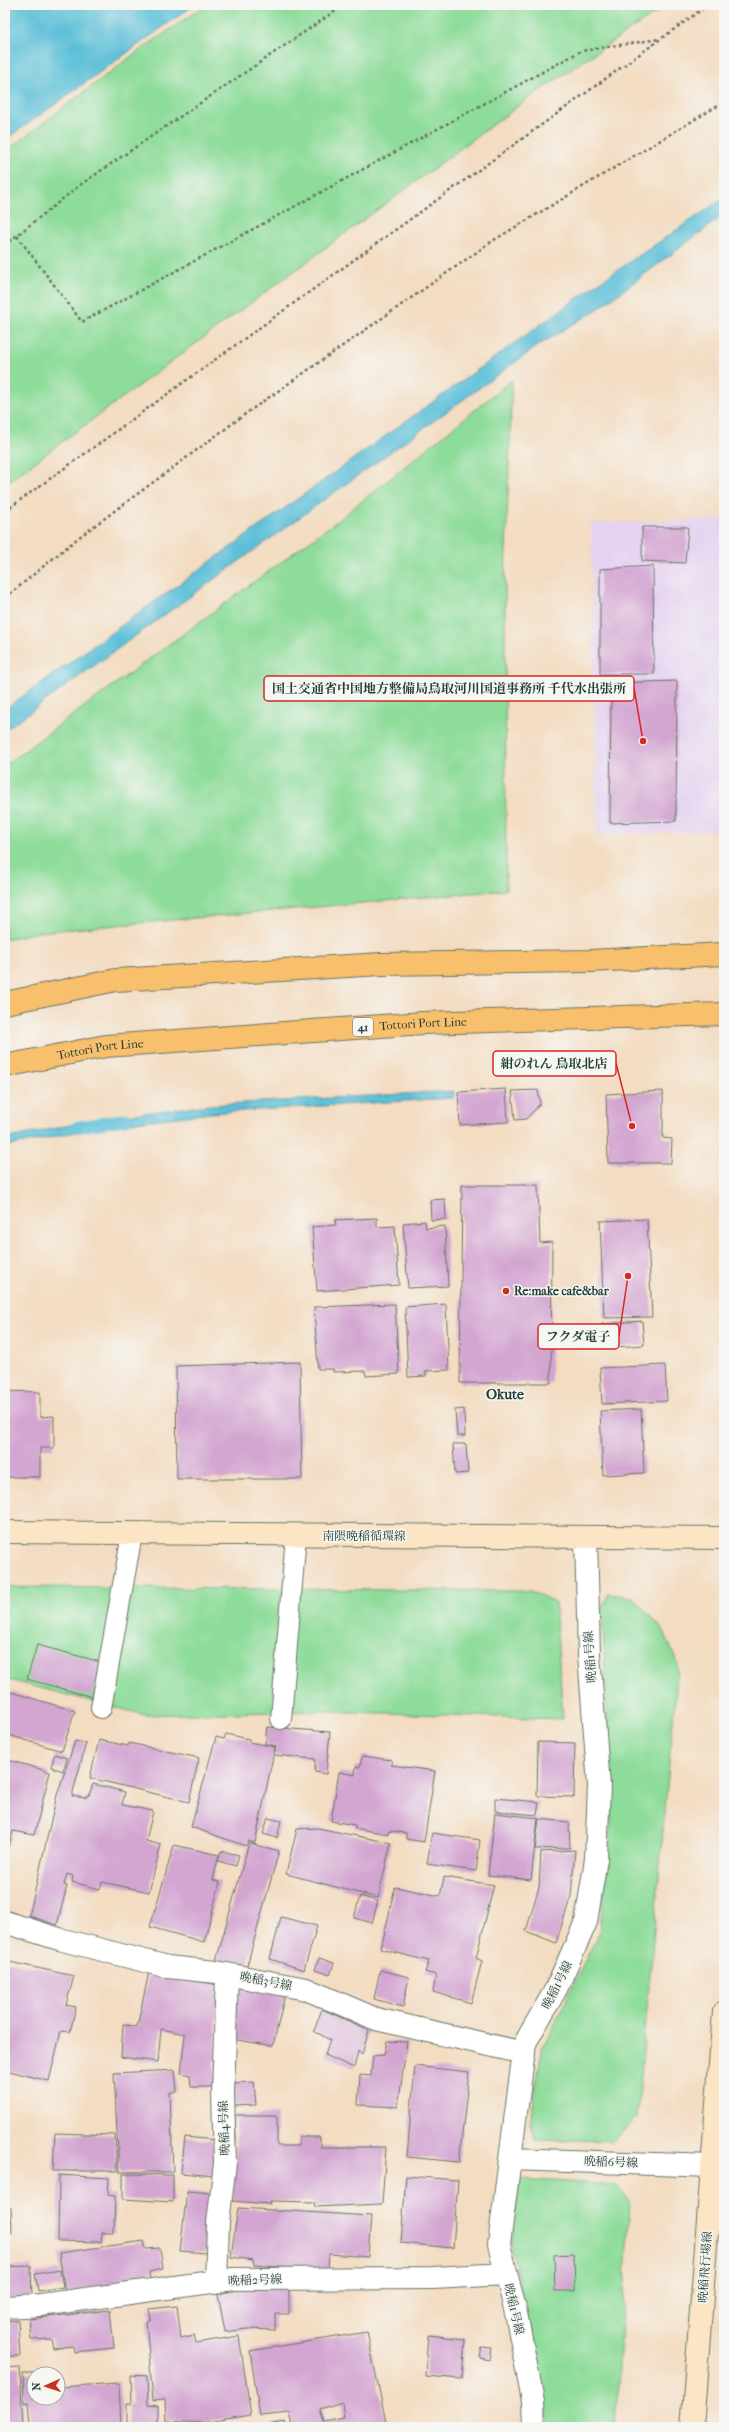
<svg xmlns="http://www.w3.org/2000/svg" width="729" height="2432" viewBox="0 0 729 2432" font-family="'IM FELL French Canon','Noto Serif JP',serif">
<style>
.built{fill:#e5d3f1}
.green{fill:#8ddc9a;stroke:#568c67}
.water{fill:#5bc0d8;stroke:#3d7e86}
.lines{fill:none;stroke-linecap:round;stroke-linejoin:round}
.stream{stroke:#5bc0d8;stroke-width:12}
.building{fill:#d3a5d1;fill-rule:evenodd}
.lane-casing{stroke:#697565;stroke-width:22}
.street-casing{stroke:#697565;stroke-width:24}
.secondary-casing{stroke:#697565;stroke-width:24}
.primary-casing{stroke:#697565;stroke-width:24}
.path{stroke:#697565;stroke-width:2.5;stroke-dasharray:3 3;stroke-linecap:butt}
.lane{stroke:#fff;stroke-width:20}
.street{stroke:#fff;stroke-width:22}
.secondary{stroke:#fce5c4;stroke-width:22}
.primary{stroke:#f8bf6c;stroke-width:22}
.poi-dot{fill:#c8321e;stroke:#f6f6f2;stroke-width:1.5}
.labels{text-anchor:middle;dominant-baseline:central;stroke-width:3;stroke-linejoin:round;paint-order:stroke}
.shield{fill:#f6f6f2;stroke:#60746d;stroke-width:1}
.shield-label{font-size:11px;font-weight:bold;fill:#1f3d34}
.street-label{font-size:12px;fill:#1f3d34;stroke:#f6f6f2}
.poi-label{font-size:12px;font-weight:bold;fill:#1f3d34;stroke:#f6f6f2;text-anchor:start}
.quarter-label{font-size:14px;font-weight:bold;fill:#1f3d34;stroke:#f6f6f2}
.leader{fill:none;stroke:#d62828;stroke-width:1.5}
.callout-dot{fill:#d62828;stroke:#f6f6f2;stroke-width:1.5}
.callout{fill:#f6f6f2;stroke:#d62828;stroke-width:1.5}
.callout-label{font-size:13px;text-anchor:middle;font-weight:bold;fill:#1f3d34}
</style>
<rect width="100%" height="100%" fill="#f6f6f2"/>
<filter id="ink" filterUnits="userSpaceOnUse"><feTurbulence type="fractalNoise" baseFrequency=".025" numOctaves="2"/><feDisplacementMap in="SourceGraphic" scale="8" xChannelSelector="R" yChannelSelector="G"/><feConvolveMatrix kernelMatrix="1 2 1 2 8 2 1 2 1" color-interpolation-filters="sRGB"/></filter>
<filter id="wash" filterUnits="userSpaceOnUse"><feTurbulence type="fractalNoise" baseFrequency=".012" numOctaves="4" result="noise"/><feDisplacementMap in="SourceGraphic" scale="16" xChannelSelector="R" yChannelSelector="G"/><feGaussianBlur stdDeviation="0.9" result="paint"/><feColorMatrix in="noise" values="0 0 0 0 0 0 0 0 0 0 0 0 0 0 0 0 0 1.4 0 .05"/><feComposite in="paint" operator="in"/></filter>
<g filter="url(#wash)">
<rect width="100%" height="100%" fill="#f3dcc1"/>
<path class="built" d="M724 519V831L597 835 591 523Z"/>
<path class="green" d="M206 5H667L536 93 5 484V152L133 55Z
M512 380 505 582 506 890 39 932 5 939V765L341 518Z
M5 1587 530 1591 555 1602 563 1719 322 1711 145 1715 5 1679Z
M609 1594 633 1597 664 1631 678 1665 637 2118 612 2141 534 2139 530 2124 542 2049 600 1930 612 1815 602 1607Z
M520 2179 616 2185 630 2202 615 2427H546V2409L511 2246Z"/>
<path class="water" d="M5 5H194L5 140Z
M724 198V215L601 307 539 345 5 730V709L597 284Z
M454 1091 453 1098 211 1113 111 1125 109 1117 209 1105Z
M93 1120 95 1128 5 1147V1139Z"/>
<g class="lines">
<path class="stream" d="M77 1127 126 1119"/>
</g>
<g id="blocks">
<path class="building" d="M642 527H688L685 563 642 561Z
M653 566 654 674H600V569Z
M677 681 676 821 610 823 611 683Z
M506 1089 508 1122 460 1125 458 1092Z
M538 1090 540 1104 526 1119 515 1120 512 1091Z
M663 1091V1138L672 1139 671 1163H608L606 1094Z
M462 1185H538L540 1243 552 1242 551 1383H460Z
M445 1199 446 1219 431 1220 430 1200Z
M377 1218V1227L395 1226 399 1285 317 1291 312 1227 336 1225 335 1220Z
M647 1219 652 1317 604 1318 600 1221Z
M425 1221 426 1228 445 1226 448 1286 408 1288 403 1223Z
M395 1304 399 1374 366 1376 365 1371 333 1372V1369H318L314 1307Z
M446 1304 449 1370 426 1371V1376L408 1377 405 1307Z
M642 1321 644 1345 603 1348 602 1324Z
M300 1362 302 1479H177L176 1366Z
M665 1365 667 1401 602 1404 600 1368Z
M5 1391 40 1392V1417L54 1416V1448H40V1477H5Z
M464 1409 465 1436H457L455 1410Z
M641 1409 644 1473 603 1475 600 1411Z
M453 1444H466L468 1473 455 1474Z
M37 1645 101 1662 92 1697 27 1679Z
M11 1692 75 1711 62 1751 5 1734V1711Z
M267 1727 330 1732 326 1774 315 1772V1759L274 1755 276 1746 265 1744Z
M226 1734 249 1739V1742L275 1747 255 1843 248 1841 246 1846 191 1827 216 1737 224 1739Z
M99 1740 128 1746 129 1743 199 1758 189 1802 90 1778Z
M75 1741 86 1743 72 1796 85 1798 89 1795 93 1784 125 1792 122 1805 153 1811 146 1841 161 1845 149 1892 102 1882 100 1889 72 1882 73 1876 67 1874 64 1885 67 1886 57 1925 29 1916 57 1795Z
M538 1742 575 1743 574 1797 537 1796Z
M55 1754 67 1758 63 1771 51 1767Z
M362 1756 392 1760 391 1765 435 1771 424 1842 406 1839V1833L389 1831 388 1834 354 1828 355 1825 331 1821 339 1772 355 1775 356 1766 360 1767Z
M5 1759 50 1772 34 1835 13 1831 9 1845 5 1844Z
M495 1798 539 1802 537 1815 495 1811Z
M495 1813 538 1818 531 1880 488 1875Z
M268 1818 281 1821 277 1838 263 1834Z
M539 1819 569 1822 570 1848 535 1849Z
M318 1828 391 1843 378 1898 286 1874 297 1829Z
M432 1833 480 1840 476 1871 427 1864Z
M249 1843 279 1851 246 1969 216 1961Z
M174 1845 219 1855 213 1880 220 1882 204 1942 150 1927Z
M575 1850 571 1896 556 1943 526 1931 539 1887 541 1852Z
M221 1851 239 1855 236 1866 218 1861Z
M444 1877 494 1885 476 1958 482 1961 471 2003 433 1992 436 1975 425 1972 429 1961 381 1949 395 1887 440 1896Z
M360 1896 378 1901 372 1923 354 1918Z
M281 1917 317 1926 304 1970 270 1959Z
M319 1958 334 1963 330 1975 315 1970Z
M5 1961 74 1976 66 2005 76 2007 70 2032 61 2031 49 2081 5 2070Z
M380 1970 409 1977 403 2007 374 1999Z
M149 1972 218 1985 214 2087H191L190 2075 181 2073 185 2034 161 2029 158 2062 121 2057 123 2024 137 2027Z
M233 1985 285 1994 273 2046 232 2039Z
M322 2009 369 2030 362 2055 358 2051 354 2068 325 2055 330 2040 314 2031Z
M387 2041 407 2042 398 2107 358 2105 360 2075 371 2076 373 2056 384 2055Z
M415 2066 469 2072 459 2162 407 2157Z
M175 2070 177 2092H170L173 2172H119L114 2073Z
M254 2082 256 2105 234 2106 233 2083Z
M235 2115H277V2146H299V2137H320V2147H386L382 2204 315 2207 314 2202 271 2201 270 2204 232 2201 236 2139Z
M55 2133 115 2135 117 2171H53Z
M185 2137 215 2140V2176L181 2173Z
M123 2174 173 2175V2202L123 2199Z
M59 2175 109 2178 108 2195 115 2196 114 2233H102L101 2242 58 2241Z
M406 2176 458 2180 453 2248 401 2243Z
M187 2191 212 2193 206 2253 180 2251Z
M5 2200 7 2208H11L12 2234 7 2233 6 2257Z
M238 2208 371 2216 368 2257 329 2254 328 2271 254 2265 253 2260 231 2257Z
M144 2241 146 2249 160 2248 163 2269 149 2272 150 2280 65 2293 59 2253Z
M574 2254 575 2291H555L554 2255Z
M31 2266 32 2297 5 2298V2267Z
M60 2270 63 2287 38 2291 35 2274Z
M245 2288H289V2314H275V2330L246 2329 225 2332 218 2294Z
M177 2306 181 2338 194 2335 196 2343 239 2336 251 2415 202 2423 166 2421 165 2399 153 2400 146 2321 150 2320 149 2309Z
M110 2310 114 2348 74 2352 73 2346 53 2348 51 2339 31 2340 29 2319Z
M18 2320 20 2356H5V2321Z
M367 2332 387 2427H293L290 2413 260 2416 250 2351ZM342 2402 344 2418 324 2422 320 2409Z
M428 2335 465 2339 462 2379 425 2376Z
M482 2347 492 2348 490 2360 480 2358Z
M20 2367 23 2427H5V2368Z
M23 2373H34V2398H58V2387L119 2383 121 2427H30L28 2402 24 2403Z
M131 2375 147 2376 148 2404 158 2405V2427H127V2404H132Z
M285 2422 286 2427H260V2426Z"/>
</g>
</g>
<g filter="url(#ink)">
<use href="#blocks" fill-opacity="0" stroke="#697565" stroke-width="1"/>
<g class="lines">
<defs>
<path id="lane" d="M101 1708 132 1534
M281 1719 296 1535"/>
<path id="street" d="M5 1922 59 1939 168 1967 216 1972 306 1989 376 2019 524 2053
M510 2159 712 2166
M216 2283 218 2223 225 2163 223 2094 227 1974
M5 2307 40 2305 234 2279 433 2278 506 2274
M534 2427 533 2401 516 2313 499 2244 525 2043 556 1989 586 1922 596 1859 599 1786 589 1655 586 1537"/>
<path id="secondary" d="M5 1532 724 1538
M692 2427 724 2012"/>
<g id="primary">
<path d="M5 1003 116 980 381 964 590 961 724 954"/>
<path id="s1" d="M5 1066 106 1046 423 1023 724 1014"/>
</g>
</defs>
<use href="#lane" class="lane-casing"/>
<use href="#street" class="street-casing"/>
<use href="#secondary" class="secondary-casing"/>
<use href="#primary" class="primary-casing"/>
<path class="path" d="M17 236 82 322 581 51 659 39
M5 245 80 185 344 5
M5 511 708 5
M5 598 78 538 248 412 494 240 724 102"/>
<use href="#lane" class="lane"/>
<use href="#street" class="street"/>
<use href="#secondary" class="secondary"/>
<use href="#primary" class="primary"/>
</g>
</g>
<circle class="poi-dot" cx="506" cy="1291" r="4"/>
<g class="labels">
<rect class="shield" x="353" y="1018" width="20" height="18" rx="3"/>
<g class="shield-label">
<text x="363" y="1027">41</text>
</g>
<g class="street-label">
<text stroke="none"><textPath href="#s1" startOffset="421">Tottori Port Line</textPath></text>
<text stroke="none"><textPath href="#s1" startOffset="97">Tottori Port Line</textPath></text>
<text x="364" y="1536">南隈晩稲循環線</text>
<text transform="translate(590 1657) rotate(-94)">晩稲1号線</text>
<text transform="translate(266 1981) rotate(11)">晩稲3号線</text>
<text transform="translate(557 1985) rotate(-63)">晩稲1号線</text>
<text transform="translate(224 2128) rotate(-92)">晩稲4号線</text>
<text transform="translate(611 2162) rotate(2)">晩稲6号線</text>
<text transform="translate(705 2267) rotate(-86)">晩稲飛行場線</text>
<text transform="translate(255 2280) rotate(-2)">晩稲2号線</text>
<text transform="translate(514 2309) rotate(77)">晩稲1号線</text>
</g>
<g class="poi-label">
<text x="514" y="1291">Re:make cafe&amp;bar</text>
</g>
<g class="quarter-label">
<text x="505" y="1394">Okute</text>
</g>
</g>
<path class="leader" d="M643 741L634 688M632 1126L616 1063M628 1276L619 1336"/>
<g class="callout-dot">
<circle cx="643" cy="741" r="4"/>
<circle cx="632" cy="1126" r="4"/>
<circle cx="628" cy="1276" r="4"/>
</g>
<g class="callout">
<rect x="264" y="676" width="370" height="25" rx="4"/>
<rect x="493" y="1051" width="123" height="25" rx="4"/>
<rect x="538" y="1324" width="81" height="25" rx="4"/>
</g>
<g class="callout-label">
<text x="449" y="693">国土交通省中国地方整備局鳥取河川国道事務所 千代水出張所</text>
<text x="554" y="1068">紺のれん 鳥取北店</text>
<text x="578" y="1341">フクダ電子</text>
</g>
<rect width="729" height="2432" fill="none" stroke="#f6f6f2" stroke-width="20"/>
<g transform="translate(46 2386) rotate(267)"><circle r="19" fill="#f6f6f2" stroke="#a0aca6"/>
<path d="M0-3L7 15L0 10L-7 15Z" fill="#c8321e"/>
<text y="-6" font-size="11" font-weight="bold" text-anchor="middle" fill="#1f3d34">N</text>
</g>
</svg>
